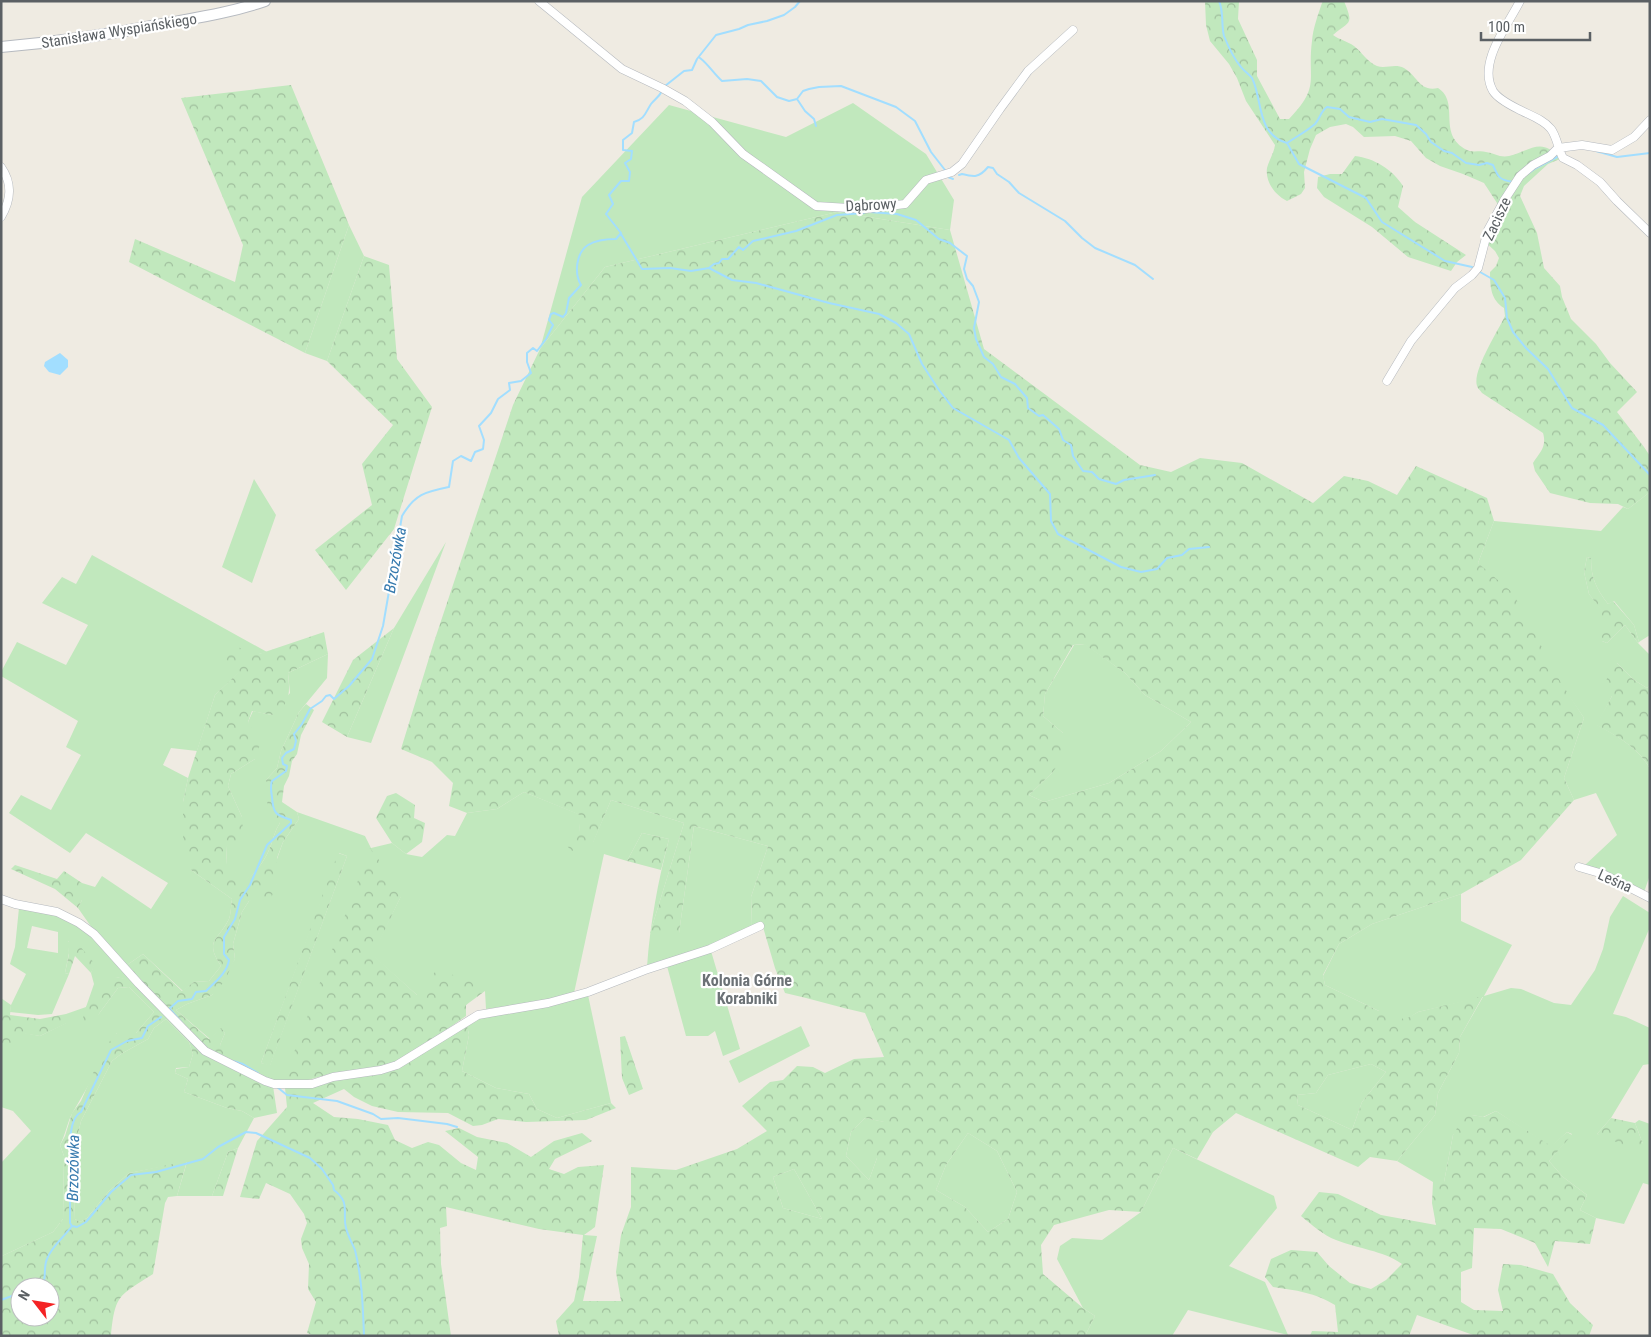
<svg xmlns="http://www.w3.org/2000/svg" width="1651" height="1337" viewBox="0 0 1651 1337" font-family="'Roboto Condensed',sans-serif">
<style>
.green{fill:#c1e8bd;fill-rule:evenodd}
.forest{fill:url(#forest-crowns);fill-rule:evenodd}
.water{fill:#a2deff}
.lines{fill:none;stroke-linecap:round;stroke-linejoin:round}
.stream{stroke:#a2deff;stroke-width:2}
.street-casing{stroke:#b5b9be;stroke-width:9}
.secondary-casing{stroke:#b6bac0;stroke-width:12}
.street{stroke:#fff;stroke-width:8}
.secondary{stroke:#fff;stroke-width:10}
.labels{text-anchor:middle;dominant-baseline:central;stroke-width:4.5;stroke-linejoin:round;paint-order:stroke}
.street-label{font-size:15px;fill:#5b6064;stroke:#fff}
.water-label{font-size:16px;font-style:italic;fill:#367aae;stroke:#fff}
.neighbourhood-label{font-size:16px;font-weight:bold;fill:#6c7276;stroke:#fff}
</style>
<defs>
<pattern id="forest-crowns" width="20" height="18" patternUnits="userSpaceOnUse" patternTransform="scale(1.25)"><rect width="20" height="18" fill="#c1e8bd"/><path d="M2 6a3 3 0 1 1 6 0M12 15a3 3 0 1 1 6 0" fill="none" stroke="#a0bf9d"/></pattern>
</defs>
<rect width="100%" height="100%" fill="#efebe2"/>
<path class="green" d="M853 103 926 154 954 200 950 230 837 212 605 267 540 349 582 197 669 105 786 137Z
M349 225 364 256 327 361 305 353Z
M254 479 276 515 252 583 222 567Z
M1650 492V635L1639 642 1634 625 1614 601 1608 604C1596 588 1591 578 1591 558L1587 557 1584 572 1589 594 1602 610V641L1607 643 1625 625 1638 643 1650 655V685L1647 688 1634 680 1617 663 1612 696 1597 725C1617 736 1639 748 1650 769V875L1644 892 1584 866 1617 835 1596 793 1574 800 1564 778 1584 718 1478 563 1494 521 1601 531 1623 507 1628 509Z
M446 542 371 743 347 737 394 628Z
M92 555 267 652 259 654 215 695 197 751 171 748 163 765 188 778 183 802 191 870 232 899C231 905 231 914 229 919 218 941 204 940 221 966L209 981 194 982 183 991 143 954 127 965 92 928 78 908 82 900V883L95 887 102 876 151 909 168 883 86 833 70 853 9 813 21 795 51 810 81 755 66 747 78 721 1 676V672L17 642 66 665 88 625 42 603 62 577 76 584Z
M1085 644 1125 673 1145 695 1191 722 1161 751 1109 783 1044 802 1029 795 1053 772 1063 733 1043 716 1045 694 1074 645Z
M328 654 327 678 299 712 281 751 277 768 266 780 280 823C275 830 274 837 271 845 266 859 257 872 245 881L226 865 227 846 242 817 228 786 231 774 255 759 248 722 253 711 272 715 290 693 288 673Z
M524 792 581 815 579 832 583 842H593L611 800 684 823 650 933H679L694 826 768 846 751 897 752 926 716 943 647 967C650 924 658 881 669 839L642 833 627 861 604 854 574 993 547 1001 486 1009 485 991 417 995 372 955 401 896 283 1082H270L226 1059 220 1045 225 1033 221 1029 210 1039 176 1010 187 1004 212 995 235 959 233 944 242 912 249 901 277 884V859L283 842 299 819 297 812 365 836 371 848 392 843 406 854 422 857 447 835 455 836 467 813 497 809ZM339 853 347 856 270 1065 261 1063Z
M1461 894V921L1512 945 1484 996 1511 988 1521 989 1554 1003 1571 1005 1595 970 1603 949 1610 917 1623 896 1650 913V927L1613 1014 1626 1017 1650 1028V1064L1643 1065 1611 1118 1597 1134 1643 1144 1635 1123 1639 1120 1650 1124V1185L1643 1183 1624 1224 1596 1218 1580 1210 1587 1195 1563 1177 1549 1161 1572 1134 1567 1132 1551 1147 1496 1111 1483 1117 1472 1115 1453 1135 1444 1182H1433L1397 1161 1435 1115 1438 1093 1459 1053 1460 1037 1483 997 1418 1012 1404 1021 1394 1011H1379L1325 985 1323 976 1339 944 1372 924Z
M19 908 67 918 92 937 132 981 116 977 98 1015 118 988 129 987 154 1012 136 1033H117C103 1060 88 1086 73 1112 67 1122 66 1134 60 1145L64 1156 63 1219 53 1232 2 1256 1 1274V1163L31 1131 13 1111 1 1107V1039L14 1031 40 1036 66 1023V1014L86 1007 94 984 91 973 94 964 68 941 69 953 65 973 69 974 52 1014 38 1015 10 1012 11 1005 26 974 10 964 15 947ZM32 926 58 932V953L27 948Z
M711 951 740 1049 723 1056 715 1031 708 1036H686L667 966Z
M588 995 611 1103 557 1118 537 1109 529 1094 496 1088 462 1071 469 1035 467 1025 477 1018Z
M166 1019 189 1042 193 1054 189 1067 176 1068 175 1073 188 1079 184 1092 227 1108 242 1111 254 1118 238 1148 228 1152 212 1196H177L187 1162 129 1173 109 1191 87 1218 80 1222 75 1219 73 1156 81 1121 112 1061 121 1054 148 1039 154 1028Z
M801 1026 810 1046 739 1083 729 1061Z
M1371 1064 1386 1072 1362 1102 1352 1130 1298 1105 1297 1095 1316 1093 1328 1075Z
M865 1118 885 1122 877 1158 869 1180 846 1156 851 1132Z
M968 1133 997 1151 1017 1192 1008 1219 988 1232 965 1207 936 1190 946 1165Z
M1173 1148 1274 1196 1277 1208 1229 1266 1265 1282 1288 1335 1188 1310 1172 1336H1085L1095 1316 1083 1308 1057 1259 1060 1246 1072 1238 1102 1240 1141 1212Z
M794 1169 822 1219 783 1208 773 1177Z"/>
<path class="forest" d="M1205 1H1239L1238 19 1257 60V76L1280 119H1289C1321 86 1307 80 1312 41 1313 28 1318 15 1322 3L1323 1H1344C1354 26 1350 20 1333 35 1340 40 1347 41 1354 46 1362 52 1367 62 1377 66 1386 69 1395 63 1404 68 1418 76 1419 92 1438 88 1461 103 1436 134 1467 150 1473 153 1480 150 1486 152 1494 153 1500 158 1509 156 1530 151 1542 136 1560 159L1548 164 1524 186 1520 196 1537 233 1544 268 1560 286 1562 297 1571 319 1596 344 1610 363 1637 392 1617 412 1644 447 1650 456V492L1628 509 1618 504 1590 503 1550 493 1535 471 1533 463C1540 452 1547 447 1543 433L1482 393C1480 390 1478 389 1477 386 1472 371 1498 331 1505 316L1504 308C1491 300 1490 287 1490 272L1496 266 1499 258 1495 251 1483 240 1497 211V203L1484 183 1463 174 1440 166 1426 158 1411 141 1395 136 1364 137 1353 127 1346 124 1330 127 1316 135 1310 149 1304 172 1305 188 1301 194 1287 201C1275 195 1265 182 1267 168 1269 160 1274 153 1275 145L1246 101 1237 78 1229 64 1210 41 1206 25Z
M291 85 349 225 305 353 129 262 135 239 235 282 243 245 181 98Z
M1355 156C1374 158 1393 170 1403 186L1398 207 1415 222 1466 255 1457 262 1451 271 1408 257 1372 227 1324 197 1317 188 1318 177 1330 174H1342Z
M837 212 950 230 984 349 1140 465 1171 472 1200 458 1242 463 1313 503 1344 476 1368 481 1397 495 1416 466 1487 498 1494 521 1478 563 1513 593 1560 681 1584 718 1564 778 1574 800 1521 860 1461 894 1372 924 1339 944 1323 975 1325 985 1379 1011H1395L1404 1020 1418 1012 1483 996 1460 1037 1459 1053 1438 1093 1435 1115 1397 1161 1370 1157 1358 1167 1236 1113 1213 1132 1197 1159 1173 1148 1141 1212 1109 1210 1054 1225 1041 1245 1043 1274 1083 1308 1095 1316 1085 1336H559L556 1321 574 1301 579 1277 583 1235 539 1229 446 1207 447 1226 440 1228 441 1264 451 1336H314L307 1333 316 1302 308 1289 309 1264 302 1248 301 1239 307 1223 304 1214 290 1194 266 1183 259 1199 240 1197 257 1141 287 1107 285 1088 397 1068 419 1056 467 1025 469 1035 462 1071 496 1088 529 1094 537 1109 557 1118 611 1103 616 1108 586 1120 526 1122 498 1119 482 1125 473 1126 448 1113 398 1112 372 1106 354 1097 344 1089 313 1103 334 1117 358 1119 388 1125 395 1140 412 1148 428 1142 439 1145 461 1163 476 1170 478 1157 445 1131 459 1128 477 1137 507 1143 531 1157 554 1141 582 1133 592 1141 555 1159 549 1169 564 1174 578 1167 604 1165 595 1227 584 1235 597 1236 583 1301H621L616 1272 621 1235 631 1207V1167L676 1170 737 1149 767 1131 742 1106 770 1082 783 1080 797 1066 813 1067 825 1073 854 1059 884 1057 865 1013C838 1007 812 999 785 993L775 968 763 927 752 926 751 897 768 846 694 826 679 933H650L684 823 611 800 593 843 583 842 572 851 563 842 579 832 580 815 524 792 497 809 467 813 449 806 453 783 432 762 401 749 433 645 513 405 540 349 605 267ZM1084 644 1125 673 1145 695 1191 722 1161 751 1109 783 1044 802 1029 795 1053 772 1063 756V733L1043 716 1045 694 1073 645ZM1371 1064 1386 1072 1362 1102 1352 1130 1298 1105 1297 1095 1316 1093 1328 1075ZM865 1118 884 1122 863 1144 877 1158 869 1180 846 1156 851 1132ZM968 1133 997 1151 1017 1192 1008 1219 988 1232 965 1207 936 1190 946 1165ZM794 1169 822 1219 783 1208 773 1177Z
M364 256 389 265 397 359 432 407 394 529 346 590 315 550 372 505 362 464 393 425 327 361Z
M1587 557 1591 558C1591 578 1596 588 1608 604L1613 601 1634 625 1639 642 1638 643 1625 625 1607 643 1602 641V611L1589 594 1584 572Z
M394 628 347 737 322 722 353 660Z
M324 632 328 654 288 673C290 693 291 704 272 715L252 711 248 722 261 742 255 759 231 774 228 786 242 817 243 831 235 845 227 846 226 864 245 880C257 872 266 859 271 845 274 837 275 830 280 823L268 814 266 780 277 768 281 751 299 712 306 704 314 710 301 735 297 754 292 761 289 776 284 786 282 802 297 812 299 819 283 842 277 858V884L271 898 249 901 242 912 233 944 235 959 224 982 212 995 187 1004 176 1010 209 1039 221 1028 225 1033 220 1045 229 1053 225 1064 257 1081 273 1086 277 1113 254 1118 242 1111 227 1108 184 1092 188 1079 175 1073 176 1069 189 1067 193 1054 189 1042 166 1019 154 1028 148 1039 121 1054 112 1061 81 1121 73 1156 75 1219 80 1222 87 1218 109 1191 129 1173 187 1161 177 1196 168 1197 165 1203 153 1274C119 1296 115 1294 111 1336H1L2 1256 53 1232 63 1219 64 1156 60 1145 65 1136 72 1113 81 1101 104 1048 117 1033H136L154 1012 129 987 118 988 98 1015 81 1025 86 1007 107 979 116 977 132 980 131 970 127 965 143 954 182 991 194 982 209 981 221 966C204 940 218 941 229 919 231 914 231 905 232 899L191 870 183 853V802L188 778 215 695 240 671 225 659 234 646 259 654ZM20 1287H50V1317H20Z
M1617 663 1634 680 1647 688 1650 685V769C1639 748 1617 736 1596 725L1612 696 1605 685 1610 668Z
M396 793 415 805 414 818 425 823 422 842 406 854 392 843 376 818 387 796Z
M642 833 669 839 661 870 627 861Z
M370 848 385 868 401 896 373 955 417 995 435 972 466 977 485 991 466 1005V1016L416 1051 396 1062 380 1067 333 1073 308 1080 283 1082Z
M338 853 347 856 270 1066 261 1063Z
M15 865 57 879 64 871 82 883V900L78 908 55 889 11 869Z
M67 941 78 944 95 964 91 973 75 956 69 974 65 973 69 954Z
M1 998 11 1005 10 1015 40 1019 66 1014 67 1023 40 1036 14 1032 10 1059 3 1057 1 1039Z
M625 1036 643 1089 629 1095 622 1078 620 1037Z
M1496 1111 1551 1146 1567 1132 1572 1135 1549 1161 1563 1177 1587 1195 1580 1210 1596 1218 1590 1244 1555 1241 1548 1267 1535 1243 1501 1229 1474 1228 1472 1268 1461 1272V1302L1474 1310 1503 1311 1498 1290 1503 1264 1521 1265 1553 1274 1570 1303 1593 1325 1589 1336H1476L1417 1315 1409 1336H1310L1312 1331 1338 1332 1335 1305C1316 1293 1295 1290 1273 1287L1265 1277 1271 1259 1291 1250 1317 1252 1329 1266 1350 1283 1371 1289 1386 1280 1402 1264C1382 1250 1358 1249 1336 1240 1323 1235 1312 1225 1301 1216L1319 1192 1338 1194 1381 1215 1436 1225 1432 1203 1433 1182H1444L1453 1135 1464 1116 1472 1115 1484 1117Z
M1611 1118 1635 1123 1643 1144 1640 1152 1597 1134Z
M238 1148 223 1196H212L228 1152Z"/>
<path class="water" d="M60 353 68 360V367L60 375 49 372 44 366 45 362Z"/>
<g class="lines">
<path class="stream" d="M1219 1C1224 12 1221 25 1224 36 1228 46 1234 59 1241 67 1244 71 1249 74 1252 78 1263 100 1256 134 1287 143 1296 137 1307 131 1315 124 1320 119 1320 112 1327 107L1340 109 1349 117 1370 122 1382 119 1416 125 1426 134 1431 142 1444 151 1452 153 1466 163 1479 165 1487 163 1493 165C1498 177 1499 180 1513 182
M700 58C709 65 714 74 722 81L747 79 761 81 777 97 789 101 797 99 805 111 814 119 816 126
M665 86 684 71 692 70 697 59 716 35 739 29 748 25 767 21 784 15 795 7 800 1
M797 99 803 91 809 89 819 87 841 86 896 107 915 121 931 152 945 170
M1287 143 1299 164 1366 198 1382 222 1445 261 1472 267
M1596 151 1617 157 1650 153
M1529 173 1536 168 1557 157
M959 175 962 174C974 177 979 178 988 167L993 168 997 174 1009 182 1019 193 1065 221 1082 238 1095 248 1135 265 1153 279
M948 177 953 179
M869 212 897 214 916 220 939 239 950 243 967 256 964 269 967 279 973 286 979 302 974 328 976 339 984 357 993 364 1001 377 1015 384 1027 398 1028 408 1039 416 1043 415 1059 429 1063 440 1071 445 1073 456 1083 471 1092 472 1099 479 1116 484 1124 480 1155 475
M621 234 642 269 670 268 691 271 709 268 732 280 756 283 829 303 879 314 896 323 909 334 922 364 939 390 953 408 1009 440 1019 458 1050 494 1051 521 1058 534 1121 567 1141 572 1157 569 1167 558 1182 555 1189 549 1209 547
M709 268 714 264 719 263 722 259H728L739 247 743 250 753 241 796 231 837 215 864 213
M1480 272 1494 280 1505 298 1507 318 1513 332 1526 348 1548 369 1572 408 1603 425 1650 475
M170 1009 182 1023
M168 1010 178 1001 192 999 196 992 206 991C215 982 227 973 229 960L224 954V937L235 919 240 900 250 885 267 845 291 823V820C276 815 273 814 272 797 271 791 270 786 272 781L286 771 287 766 283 764 282 758 286 753 294 749 296 741 294 734 302 724 310 709 322 701 326 696 330 695 334 699 349 686 372 659 383 626 402 516C415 494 425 492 449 487L453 461 461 456 471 461 475 452 483 449 484 440 479 426 491 413 498 399 510 390 509 383 521 381 531 373 527 362V353L533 348 537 351 546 339 553 325 549 320 551 314 554 313 563 317 566 313 569 298 581 285C574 273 576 253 588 245 596 240 607 239 616 239L621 233 606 214 613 204 609 195 621 181H629L630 172 625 163 631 159 632 151 623 150V140L632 133 634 122C645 119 645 113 651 104 655 99 659 97 662 91
M233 1061 243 1064 258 1073
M277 1087 287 1095 337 1101 373 1114 381 1119 398 1118 447 1124 457 1127
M72 1226 77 1227 86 1222 111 1192 131 1175 156 1172 203 1159 218 1147 246 1132 256 1133 310 1158 322 1169 333 1185 334 1190C351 1203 342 1212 346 1228 348 1236 352 1243 355 1250 362 1278 363 1308 364 1336
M42 1287C47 1277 43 1268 47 1259 51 1247 65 1236 72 1226L70 1223V1140C71 1131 72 1117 81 1112L111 1050 127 1041 142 1038 148 1026 161 1017
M1 1300 20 1293"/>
<defs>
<path id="street" d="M539 1 622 69 662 88 685 101 712 122 743 154 816 206 865 209 905 204 926 180 952 172 962 164 1000 109 1028 71 1073 30
M1520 1C1508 25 1477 63 1493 91 1498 99 1510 105 1518 109 1529 115 1543 119 1551 129 1557 137 1558 149 1563 158L1577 165 1600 182 1617 201 1650 233
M1 167C13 184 11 200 1 217
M1387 381 1411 341 1455 288 1472 275 1478 268 1488 230 1505 199 1520 176 1533 165 1550 156 1558 148 1582 145 1612 150 1634 137 1650 120
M1579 867 1603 874 1650 898
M1 899 15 904 57 912 79 923 94 934 139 984 205 1051 265 1081 274 1084H312L333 1077 381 1070 397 1065 478 1015 548 1003 588 992 645 970 710 949 760 926"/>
<path id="secondary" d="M1 47C57 42 113 34 168 23 201 17 233 12 265 1"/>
</defs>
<use href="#street" class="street-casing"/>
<use href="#secondary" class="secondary-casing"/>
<use href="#street" class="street"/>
<use href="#secondary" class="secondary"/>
</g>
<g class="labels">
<g class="street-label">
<text transform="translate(119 31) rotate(-9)">Stanisława Wyspiańskiego</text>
<text transform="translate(871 205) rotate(-3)">Dąbrowy</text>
<text transform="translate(1497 219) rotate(-65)">Zacisze</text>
<text transform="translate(1615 881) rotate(24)">Leśna</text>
</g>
<g class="water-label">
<text transform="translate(395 560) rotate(-80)">Brzozówka</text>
<text transform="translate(73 1168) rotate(-89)">Brzozówka</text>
</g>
<g class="neighbourhood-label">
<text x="747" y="980">Kolonia Górne<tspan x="747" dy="18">Korabniki</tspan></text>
</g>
</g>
<rect width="1651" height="1337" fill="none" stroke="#5b6064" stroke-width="5"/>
<g transform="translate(35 1302) rotate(301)"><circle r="24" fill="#ffffff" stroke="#bdbfc1"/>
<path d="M0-4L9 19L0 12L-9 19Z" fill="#f42324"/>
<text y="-8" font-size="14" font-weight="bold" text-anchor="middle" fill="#5b6064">N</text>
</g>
<path d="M1481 32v8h109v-8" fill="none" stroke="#5b6064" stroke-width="2.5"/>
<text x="1488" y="32" font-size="15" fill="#5b6064" stroke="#ffffff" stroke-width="4" paint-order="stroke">100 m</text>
</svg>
